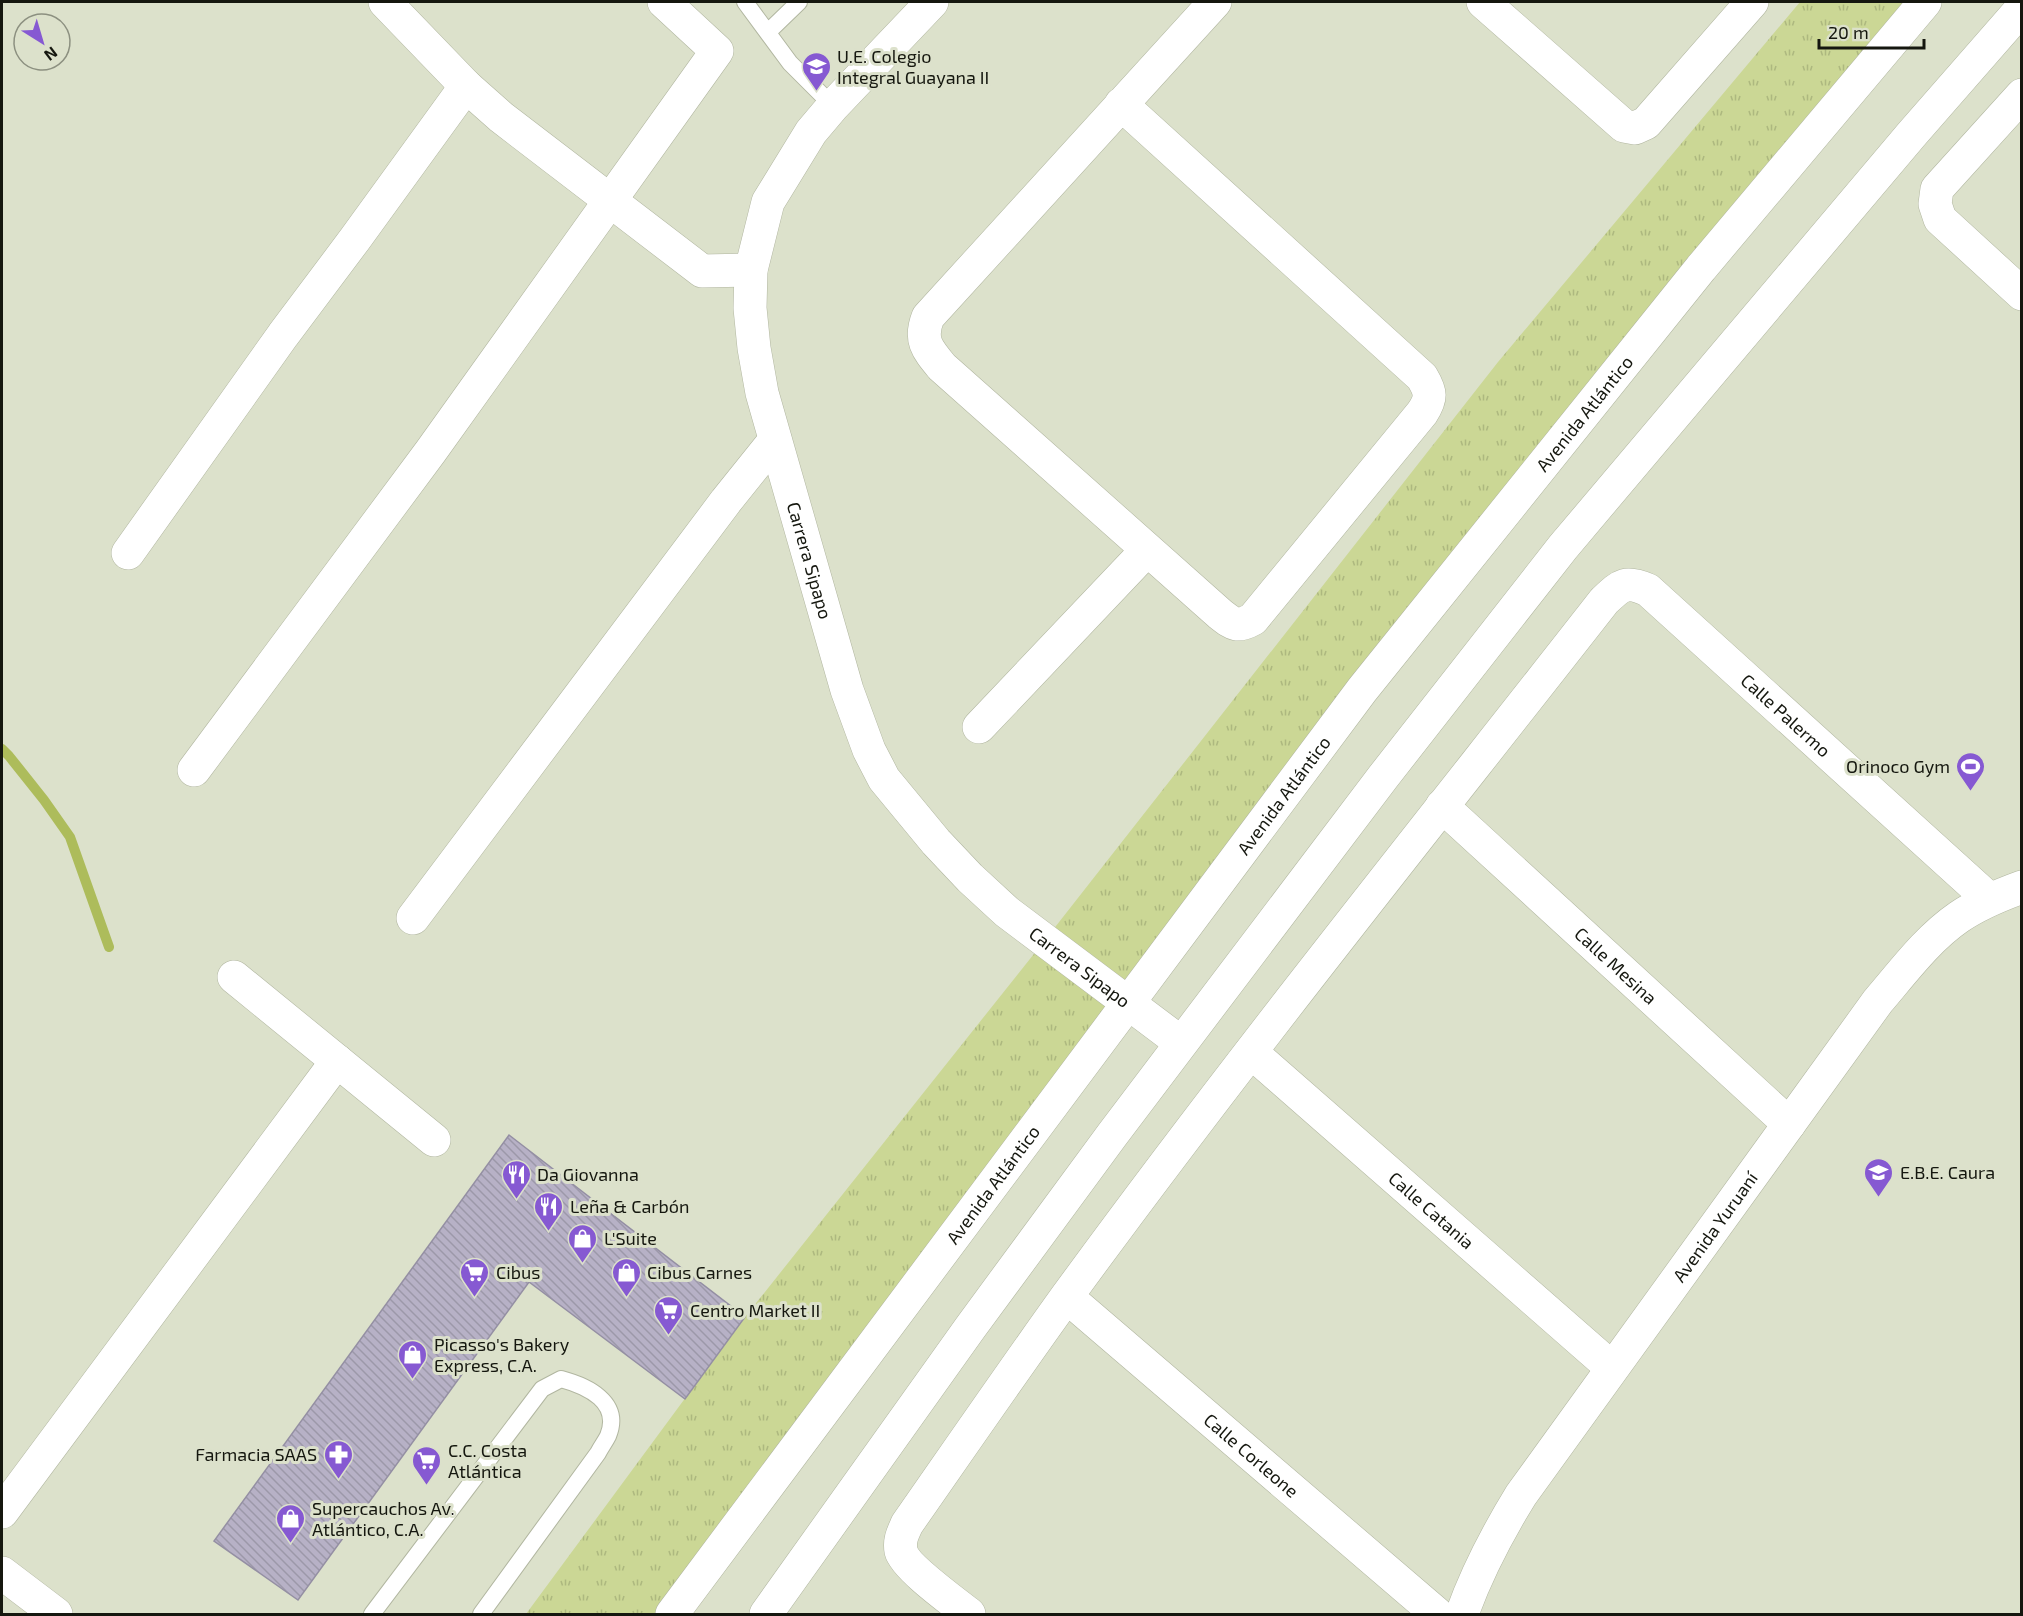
<svg xmlns="http://www.w3.org/2000/svg" width="2023" height="1616" viewBox="0 0 2023 1616" font-family="'Exo 2',sans-serif">
<style>
.grass{fill:url(#grass-tufts)}
.lines{fill:none;stroke-linecap:round;stroke-linejoin:round}
.stream{stroke:#adbc5b;stroke-width:10}
.building{fill:url(#building-back-hatch);stroke:#948fa3;stroke-width:1.5}
.lane-casing{stroke:#b1b6a0;stroke-width:18}
.street-casing{stroke:#b1b6a0;stroke-width:34}
.secondary-casing{stroke:#b1b6a0;stroke-width:34}
.lane{stroke:#fff;stroke-width:16}
.street{stroke:#fff;stroke-width:33}
.secondary{stroke:#fff;stroke-width:33}
.labels{text-anchor:middle;dominant-baseline:central;stroke-width:6;stroke-linejoin:round;paint-order:stroke}
.poi-label{font-size:18px;fill:#15170f;stroke:#dce1cb;text-anchor:start}
.street-label{font-size:18px;fill:#15170f;stroke:#dce1cb}
</style>
<defs>
<pattern id="grass-tufts" width="24" height="20" patternUnits="userSpaceOnUse" patternTransform="scale(1.5)"><rect width="24" height="20" fill="#cbd795"/><path d="M3 7l-1-3M5 7V3M7 7l1-3M15 17l-1-3M17 17v-4M19 17l1-3" fill="none" stroke="#adb87f"/></pattern>
<pattern id="building-back-hatch" width="6" height="6" patternUnits="userSpaceOnUse" patternTransform="scale(1.5)"><rect width="6" height="6" fill="#b7b1c6"/><path d="M-1 5l2 2M0 0l6 6M5-1l2 2" fill="none" stroke="#9c98a9"/></pattern>
</defs>
<rect width="100%" height="100%" fill="#dce1cb"/>
<path class="grass" d="M1800 2H1925L1701 268 672 1614H526L745 1317 1045 940 1498 362Z"/>
<g class="lines">
<path class="stream" d="M2 749 9 756 44 800 70 837 109 947"/>
</g>
<path class="building" d="M509 1135 745 1317 685 1399 529 1282 298 1600 214 1541Z"/>
<g class="lines">
<defs>
<path id="lane" d="M745 2 790 63 833 106
M768 32 799 2
M372 1614 542 1389 561 1379C587 1386 622 1402 608 1436 605 1442 601 1447 598 1453L481 1614"/>
<g id="street">
<path d="M385 2 466 86 501 117 702 271 751 270"/>
<path id="s1" d="M932 2 833 106 811 132 768 202 751 270 750 308 754 348 762 393 847 690 869 750 884 779 936 842 970 878 1007 912 1180 1042"/>
<path d="M1483 2 1624 126 1635 128 1646 123 1752 2"/>
<path d="M2022 95 1937 189 1935 204 1940 219 2022 294"/>
<path d="M1121 104 1422 377C1431 392 1432 398 1422 413L1253 619C1237 628 1233 624 1220 614L942 367C927 349 919 340 928 317L1215 2"/>
<path d="M128 553 283 335 355 239 466 86"/>
<path d="M979 727 1147 550"/>
<path d="M194 770 431 451 717 51 664 2"/>
<path id="s2" d="M1442 806 1789 1124"/>
<path d="M413 918 726 501 775 440"/>
<path d="M234 977 434 1140"/>
<path id="s3" d="M1251 1052 1612 1368"/>
<path id="s4" d="M1067 1297 1437 1614"/>
<path d="M2 1512 337 1061"/>
<path d="M2 1573 56 1614"/>
<path id="s5" d="M969 1614C954 1602 905 1567 901 1551 899 1540 903 1533 907 1524 960 1448 1013 1371 1067 1296 1240 1059 1424 831 1604 601 1621 585 1625 580 1648 590L1989 899"/>
<path id="s6" d="M1462 1614C1477 1572 1497 1534 1521 1495L1878 1001C1903 972 1927 939 1959 917 1978 904 2000 895 2022 887"/>
</g>
<g id="secondary">
<path id="s7" d="M672 1614 1362 690 1701 268 1925 2"/>
<path d="M766 1614 970 1328 1112 1135 1383 777 1563 547 1911 135 2022 8"/>
</g>
</defs>
<use href="#lane" class="lane-casing"/>
<use href="#street" class="street-casing"/>
<use href="#secondary" class="secondary-casing"/>
<use href="#lane" class="lane"/>
<use href="#street" class="street"/>
<use href="#secondary" class="secondary"/>
</g>
<defs>
<symbol id="school-pin" viewBox="-11 -11 22 30"><path d="M0 17L-7.5 6A9.5 9.5 0 1 1 7.5 6Z" fill="#8659d2" stroke="#dce1cb"/><path d="M0-5L7-2L0 1L-7-2ZM-4 1L0 2.5L4 1V4Q0 6-4 4Z" fill="#fff"/></symbol>
<symbol id="stadium-pin" viewBox="-11 -11 22 30"><path d="M0 17L-7.5 6A9.5 9.5 0 1 1 7.5 6Z" fill="#8659d2" stroke="#dce1cb"/><path d="M0-5a6.5 5 0 1 0 0 10a6.5 5 0 1 0 0-10ZM-3.5-1.8h7v3.6h-7Z" fill="#fff"/></symbol>
<symbol id="restaurant-pin" viewBox="-11 -11 22 30"><path d="M0 17L-7.5 6A9.5 9.5 0 1 1 7.5 6Z" fill="#8659d2" stroke="#dce1cb"/><path d="M-5-6h1v4h1v-4h1v4h1v-4h1v5L-1.5 .5V6h-2V.5L-5-1ZM5-6V6H3V1.5H1.5Q1.5-4 5-6Z" fill="#fff"/></symbol>
<symbol id="shop-pin" viewBox="-11 -11 22 30"><path d="M0 17L-7.5 6A9.5 9.5 0 1 1 7.5 6Z" fill="#8659d2" stroke="#dce1cb"/><path d="M-5-2.5h2.3a2.7 3.5 0 0 1 5.4 0H5L5.5 6h-11ZM-1.5-2.5h3a1.5 2.3 0 0 0-3 0Z" fill="#fff"/></symbol>
<symbol id="supermarket-pin" viewBox="-11 -11 22 30"><path d="M0 17L-7.5 6A9.5 9.5 0 1 1 7.5 6Z" fill="#8659d2" stroke="#dce1cb"/><path d="M-6-5.5h2.5l.6 2H6L4.5 2H-2.5L-4.4-4H-6ZM-1.5 3.2a1.3 1.3 0 1 0 .1 0ZM3 3.2a1.3 1.3 0 1 0 .1 0Z" fill="#fff"/></symbol>
<symbol id="pharmacy-pin" viewBox="-11 -11 22 30"><path d="M0 17L-7.5 6A9.5 9.5 0 1 1 7.5 6Z" fill="#8659d2" stroke="#dce1cb"/><path d="M-2-6h4v4h4v4h-4v4h-4v-4h-4v-4h4Z" fill="#fff"/></symbol>
</defs>
<g fill-rule="evenodd">
<use href="#school-pin" x="800" y="50" width="33" height="45"/>
<use href="#stadium-pin" x="1954" y="750" width="33" height="45"/>
<use href="#school-pin" x="1862" y="1156" width="33" height="45"/>
<use href="#restaurant-pin" x="500" y="1158" width="33" height="45"/>
<use href="#restaurant-pin" x="532" y="1190" width="33" height="45"/>
<use href="#shop-pin" x="566" y="1222" width="33" height="45"/>
<use href="#supermarket-pin" x="458" y="1256" width="33" height="45"/>
<use href="#shop-pin" x="610" y="1256" width="33" height="45"/>
<use href="#supermarket-pin" x="652" y="1294" width="33" height="45"/>
<use href="#shop-pin" x="396" y="1338" width="33" height="45"/>
<use href="#pharmacy-pin" x="322" y="1438" width="33" height="45"/>
<use href="#supermarket-pin" x="410" y="1444" width="33" height="45"/>
<use href="#shop-pin" x="274" y="1502" width="33" height="45"/>
</g>
<g class="labels">
<g class="poi-label">
<text x="837" y="56">U.E. Colegio<tspan x="837" dy="21">Integral Guayana II</tspan></text>
<text x="1950" y="766" text-anchor="end">Orinoco Gym</text>
<text x="1900" y="1172">E.B.E. Caura</text>
<text x="537" y="1174">Da Giovanna</text>
<text x="570" y="1206">Leña &amp; Carbón</text>
<text x="604" y="1238">L'Suite</text>
<text x="496" y="1272">Cibus</text>
<text x="647" y="1272">Cibus Carnes</text>
<text x="690" y="1310">Centro Market II</text>
<text x="434" y="1344">Picasso's Bakery<tspan x="434" dy="21">Express, C.A.</tspan></text>
<text x="448" y="1450">C.C. Costa<tspan x="448" dy="21">Atlántica</tspan></text>
<text x="317" y="1454" text-anchor="end">Farmacia SAAS</text>
<text x="312" y="1508">Supercauchos Av.<tspan x="312" dy="21">Atlántico, C.A.</tspan></text>
</g>
<g class="street-label">
<text stroke="none"><textPath href="#s7" startOffset="1508">Avenida Atlántico</textPath></text>
<text stroke="none"><textPath href="#s1" startOffset="628">Carrera Sipapo</textPath></text>
<text stroke="none"><textPath href="#s5" startOffset="1515">Calle Palermo</textPath></text>
<text stroke="none"><textPath href="#s7" startOffset="1022">Avenida Atlántico</textPath></text>
<text stroke="none"><textPath href="#s2" startOffset="236">Calle Mesina</textPath></text>
<text stroke="none"><textPath href="#s1" startOffset="1132">Carrera Sipapo</textPath></text>
<text stroke="none"><textPath href="#s7" startOffset="536">Avenida Atlántico</textPath></text>
<text stroke="none"><textPath href="#s3" startOffset="240">Calle Catania</textPath></text>
<text stroke="none"><textPath href="#s6" startOffset="464">Avenida Yuruaní</textPath></text>
<text stroke="none"><textPath href="#s4" startOffset="243">Calle Corleone</textPath></text>
</g>
</g>
<rect width="2023" height="1616" fill="none" stroke="#15170f" stroke-width="6"/>
<g transform="translate(42 42) rotate(143)"><circle r="28" fill="#dce1cb" stroke="#8c9080" stroke-width="1.5"/>
<path d="M0-4.5L10 22L0 15L-10 22Z" fill="#8659d2"/>
<text y="-9" font-size="16" font-weight="bold" text-anchor="middle" fill="#15170f">N</text>
</g>
<path d="M1819 39v9h105v-9" fill="none" stroke="#15170f" stroke-width="3"/>
<text x="1828" y="39" font-size="18" fill="#15170f" stroke="#dce1cb" stroke-width="4.5" paint-order="stroke">20 m</text>
</svg>
